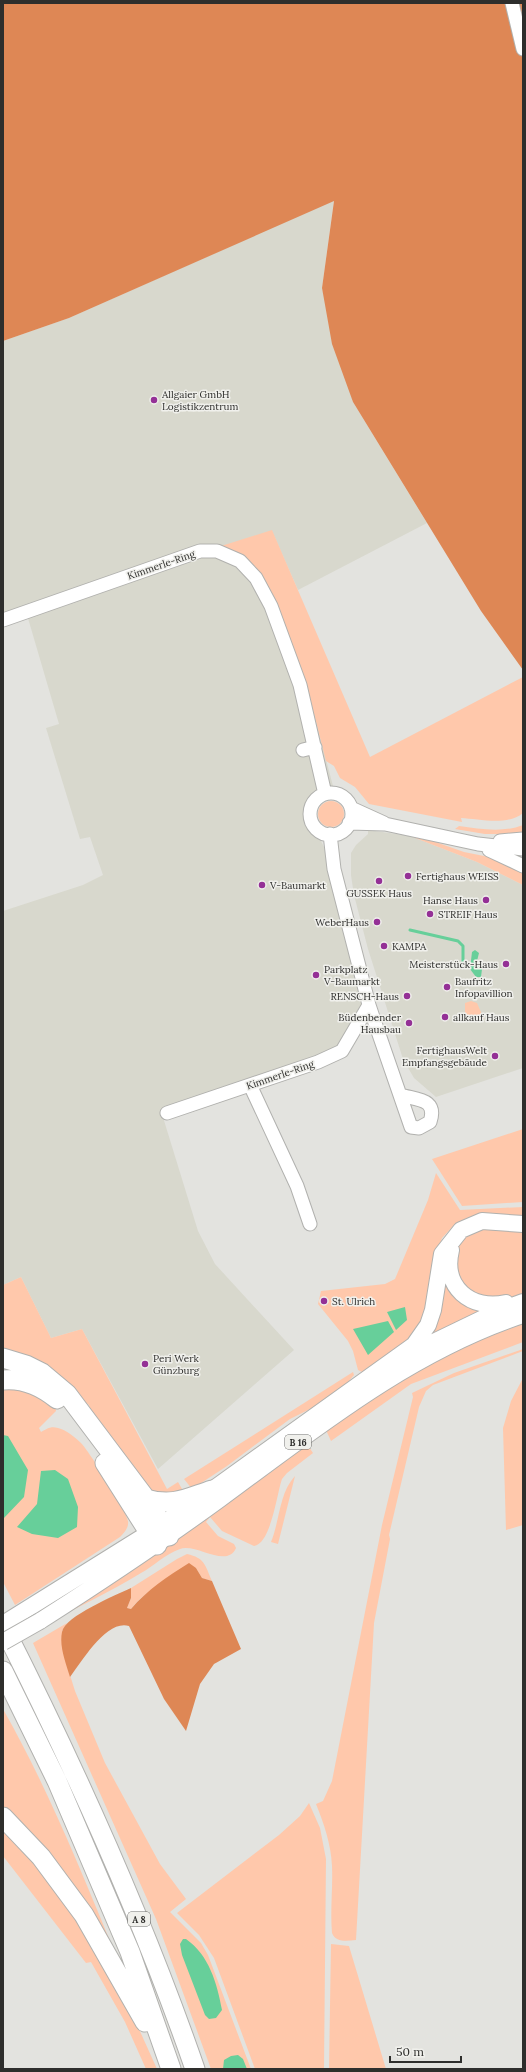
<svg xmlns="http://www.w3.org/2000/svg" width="526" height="2072" viewBox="0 0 526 2072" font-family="Lora,serif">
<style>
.built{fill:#d8d8cd}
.green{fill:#ffc8ab}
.forest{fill:#de8755}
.water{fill:#67cf9a}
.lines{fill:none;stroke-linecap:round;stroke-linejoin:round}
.stream{stroke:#67cf9a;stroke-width:3}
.minor-casing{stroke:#b1b1ae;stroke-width:15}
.major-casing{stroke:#b1b1ae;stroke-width:18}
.highway-casing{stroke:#b1b1ae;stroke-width:21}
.minor{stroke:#fff;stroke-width:13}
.major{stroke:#fff;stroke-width:16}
.highway{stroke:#fff;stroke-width:19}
.major-bridge-casing{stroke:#b1b1ae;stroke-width:18;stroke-linecap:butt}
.major-bridge{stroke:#fff;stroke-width:16}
.poi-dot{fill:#943096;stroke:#f0f0ec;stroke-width:1.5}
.labels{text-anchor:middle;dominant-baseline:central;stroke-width:3;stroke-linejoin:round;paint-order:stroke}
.shield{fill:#f0f0ec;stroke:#686866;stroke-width:1}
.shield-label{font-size:9px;font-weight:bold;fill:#2e2e2c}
.poi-label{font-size:10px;fill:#2e2e2c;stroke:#f0f0ec;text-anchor:start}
.street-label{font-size:10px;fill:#2e2e2c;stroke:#f0f0ec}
</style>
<rect width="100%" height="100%" fill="#e3e3df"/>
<path class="built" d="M334 200 322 288 353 402 427 523 298 590 272 531 234 552 290 642 310 698 333 786 314 792 304 822 319 837 325 849 363 994 361 1007 337 1047 313 1058 162 1114 198 1231 215 1264 294 1350 158 1469 82 1329 51 1338 21 1277 3 1285V911L83 885 103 875 90 837 80 839 46 728 59 724 25 608 3 614V341L69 318Z
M368 830 410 836 477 862 523 885V1068L436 1097 414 1078 403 1059 368 949 354 895 351 875V853L356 845 368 834Z"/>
<path class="green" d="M272 530 370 757 523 677V813C508 826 479 819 461 818L462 822 369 804 355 787 340 778 334 766 326 761 310 698 273 600 218 547Z
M318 814a13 13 0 1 1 26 0a13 13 0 1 1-26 0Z
M523 825V834H485L455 829 459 826C480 829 503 833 523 825Z
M410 836 427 839 464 852 489 857 523 872V885L477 862Z
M471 1001 477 1003 484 1019 470 1022 465 1012V1003Z
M523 1129V1202L462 1206 432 1159Z
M436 1173 460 1210 523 1207V1219L483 1213 472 1216 456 1223 442 1238 437 1253 429 1309 416 1336 364 1373 358 1370 353 1351 348 1341 318 1304 321 1291 385 1284 395 1279 428 1200Z
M480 1229 523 1231V1293L503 1300 481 1299 457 1279V1246L468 1234Z
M446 1272 493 1308 421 1343Z
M21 1277 51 1338 82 1329 167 1489 178 1482 185 1494 173 1498 147 1491 91 1416 89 1405 73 1393 3 1351V1285Z
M523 1324V1342L411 1384 331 1441 326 1430 395 1383 473 1342Z
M523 1349V1351L433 1385 426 1391 419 1407 389 1535 390 1539 374 1623 356 1940C347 1941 336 1943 332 1933 330 1911 333 1888 332 1866 331 1844 324 1824 316 1804L323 1801 332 1781 382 1525 413 1397 412 1393 454 1373Z
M353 1372 354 1375 343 1388 318 1405 290 1419 227 1466 192 1489 184 1479Z
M523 1378V1525L506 1530 503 1428 511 1401Z
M3 1384 25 1385 55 1405 56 1411 39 1428 41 1432C47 1429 50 1426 58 1428 66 1430 75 1437 81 1443 89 1451 127 1511 128 1521 129 1528 124 1533 120 1537L15 1605 3 1582Z
M307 1444 313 1453 287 1473 282 1479C277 1493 271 1544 254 1546L222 1531 210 1517 206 1522 218 1536 234 1544 236 1548C227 1569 196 1543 180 1549 165 1554 154 1566 141 1573 110 1592 76 1608 44 1625Z
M295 1476 278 1544 271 1542C280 1520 279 1493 295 1476Z
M187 1554C205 1558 205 1565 212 1581L202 1578 196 1568C171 1580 148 1587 131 1609L127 1608 131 1598V1588L177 1559Z
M67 1623 62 1631 65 1659 75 1691 105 1763 160 1864 186 1899 170 1912 201 1943 208 1955 251 2069H211L156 1919 33 1643Z
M3 1709C45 1783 78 1863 110 1941H106L3 1808Z
M309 1803 320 1828 326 1859 324 2069H255L214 1958 199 1935 177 1913 279 1835 300 1816Z
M3 1823 77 1914 134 2018 157 2069H146L125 2022 91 1962 86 1963 3 1856Z
M331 1944 349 1946 386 2069H329Z"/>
<path class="forest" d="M3 3H523V670L481 611 353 402 332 344 322 288 334 201 69 318 3 341Z
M189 1563 196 1568 202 1578 212 1581 241 1649 214 1664 200 1684 186 1731 164 1699 129 1626C107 1619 82 1661 70 1677 66 1663 59 1647 62 1632 65 1616 116 1595 131 1588V1598L127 1608 131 1609C147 1590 168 1576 189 1563Z"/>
<path class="water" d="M475 950 479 953 477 961 482 969 481 977H476L470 969 472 952Z
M405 1307 407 1320 396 1330 387 1312Z
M388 1321 394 1332 368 1355 353 1329Z
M3 1435 8 1436 28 1470 24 1497 4 1518Z
M55 1470 68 1479 78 1507 77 1527 58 1538 32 1534 17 1527 37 1504 41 1471Z
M183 1939H186C209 1955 217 1983 222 2010L216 2018 209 2019 205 2015 182 1955 180 1944Z
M238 2055 243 2059 247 2069H223L224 2060 231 2056Z"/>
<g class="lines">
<path class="stream" d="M410 930 458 941 463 946V964"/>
<defs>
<path id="minor" d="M512 3 523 49
M3 620 200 551H217L240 561 256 578 271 606 300 685 325 794
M303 750 315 747
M310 814a21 21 0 1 1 42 0a21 21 0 1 1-42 0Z
M351 808 384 823
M349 823 385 824 478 844 523 849
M500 841 523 839
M489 850 523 866
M369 1005 373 1017 411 1127 419 1128 430 1122C438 1098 416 1100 400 1095
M250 1085 297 1186 310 1224
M167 1113 318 1062 342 1051 369 1005 334 869 330 834"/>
<path id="major" d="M451 1250C442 1287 471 1311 506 1303
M411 1353 498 1311 523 1302
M40 1621C101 1582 161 1542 220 1499 314 1430 410 1352 523 1315
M3 1624 149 1533 212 1490 414 1345 428 1325 433 1310 442 1254 461 1230 482 1221 523 1224"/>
<path id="highway" d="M3 1358 26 1365 42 1373 67 1394 146 1499 169 1536
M3 1380C24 1378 41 1386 57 1399
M105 1463 157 1545
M146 1499C173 1507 187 1498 212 1490
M3 1626C76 1770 142 1916 195 2069
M3 1671 57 1781 130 1952 171 2069
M3 1817 41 1857 84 1915 145 2022"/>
</defs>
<use href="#minor" class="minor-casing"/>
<use href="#major" class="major-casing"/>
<use href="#highway" class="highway-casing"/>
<use href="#minor" class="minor"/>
<use href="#major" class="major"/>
<use href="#highway" class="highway"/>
<defs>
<path id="major-bridge" d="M3 1642 40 1621"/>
</defs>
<use href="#major-bridge" class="major-bridge-casing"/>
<use href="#major-bridge" class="major-bridge"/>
</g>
<g class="poi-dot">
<circle cx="154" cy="400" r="4"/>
<circle cx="408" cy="876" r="4"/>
<circle cx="379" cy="881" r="4"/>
<circle cx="262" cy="885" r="4"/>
<circle cx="486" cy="900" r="4"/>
<circle cx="430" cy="914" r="4"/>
<circle cx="377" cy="922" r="4"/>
<circle cx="384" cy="946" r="4"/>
<circle cx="506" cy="964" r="4"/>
<circle cx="316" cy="975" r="4"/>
<circle cx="447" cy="987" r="4"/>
<circle cx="407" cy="996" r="4"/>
<circle cx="445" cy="1017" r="4"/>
<circle cx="409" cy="1023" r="4"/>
<circle cx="495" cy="1056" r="4"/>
<circle cx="324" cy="1301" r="4"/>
<circle cx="145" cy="1364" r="4"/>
</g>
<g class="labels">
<g class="shield">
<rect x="285" y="1435" width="26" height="14" rx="3"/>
<rect x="128" y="1912" width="22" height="14" rx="3"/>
</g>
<g class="shield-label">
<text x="298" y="1442">B 16</text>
<text x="139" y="1919">A 8</text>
</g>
<g class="poi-label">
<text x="162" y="394">Allgaier GmbH<tspan x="162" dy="12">Logistikzentrum</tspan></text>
<text x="416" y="876">Fertighaus WEISS</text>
<text x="270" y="885">V-Baumarkt</text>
<text x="379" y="893" text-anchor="middle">GUSSEK Haus</text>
<text x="478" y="900" text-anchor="end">Hanse Haus</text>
<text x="438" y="914">STREIF Haus</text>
<text x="369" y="922" text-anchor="end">WeberHaus</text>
<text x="392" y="946">KAMPA</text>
<text x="498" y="964" text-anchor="end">Meisterstück-Haus</text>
<text x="324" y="969">Parkplatz<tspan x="324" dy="12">V-Baumarkt</tspan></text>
<text x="455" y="981">Baufritz<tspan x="455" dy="12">Infopavillion</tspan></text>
<text x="399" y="996" text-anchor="end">RENSCH-Haus</text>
<text x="401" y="1017" text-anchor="end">Büdenbender<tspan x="401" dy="12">Hausbau</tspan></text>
<text x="453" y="1017">allkauf Haus</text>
<text x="487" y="1050" text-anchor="end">FertighausWelt<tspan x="487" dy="12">Empfangsgebäude</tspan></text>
<text x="332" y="1301">St. Ulrich</text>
<text x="153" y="1358">Peri Werk<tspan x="153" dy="12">Günzburg</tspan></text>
</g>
<g class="street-label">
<text transform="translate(161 565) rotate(-19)">Kimmerle-Ring</text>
<text transform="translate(280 1075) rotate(-19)">Kimmerle-Ring</text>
</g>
</g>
<rect width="526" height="2072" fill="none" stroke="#2e2e2c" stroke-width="8"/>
<path d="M390 2056v6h71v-6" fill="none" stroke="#2e2e2c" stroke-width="2"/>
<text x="396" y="2056" font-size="12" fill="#2e2e2c" stroke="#f0f0ec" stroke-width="3" paint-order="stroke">50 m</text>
</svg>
